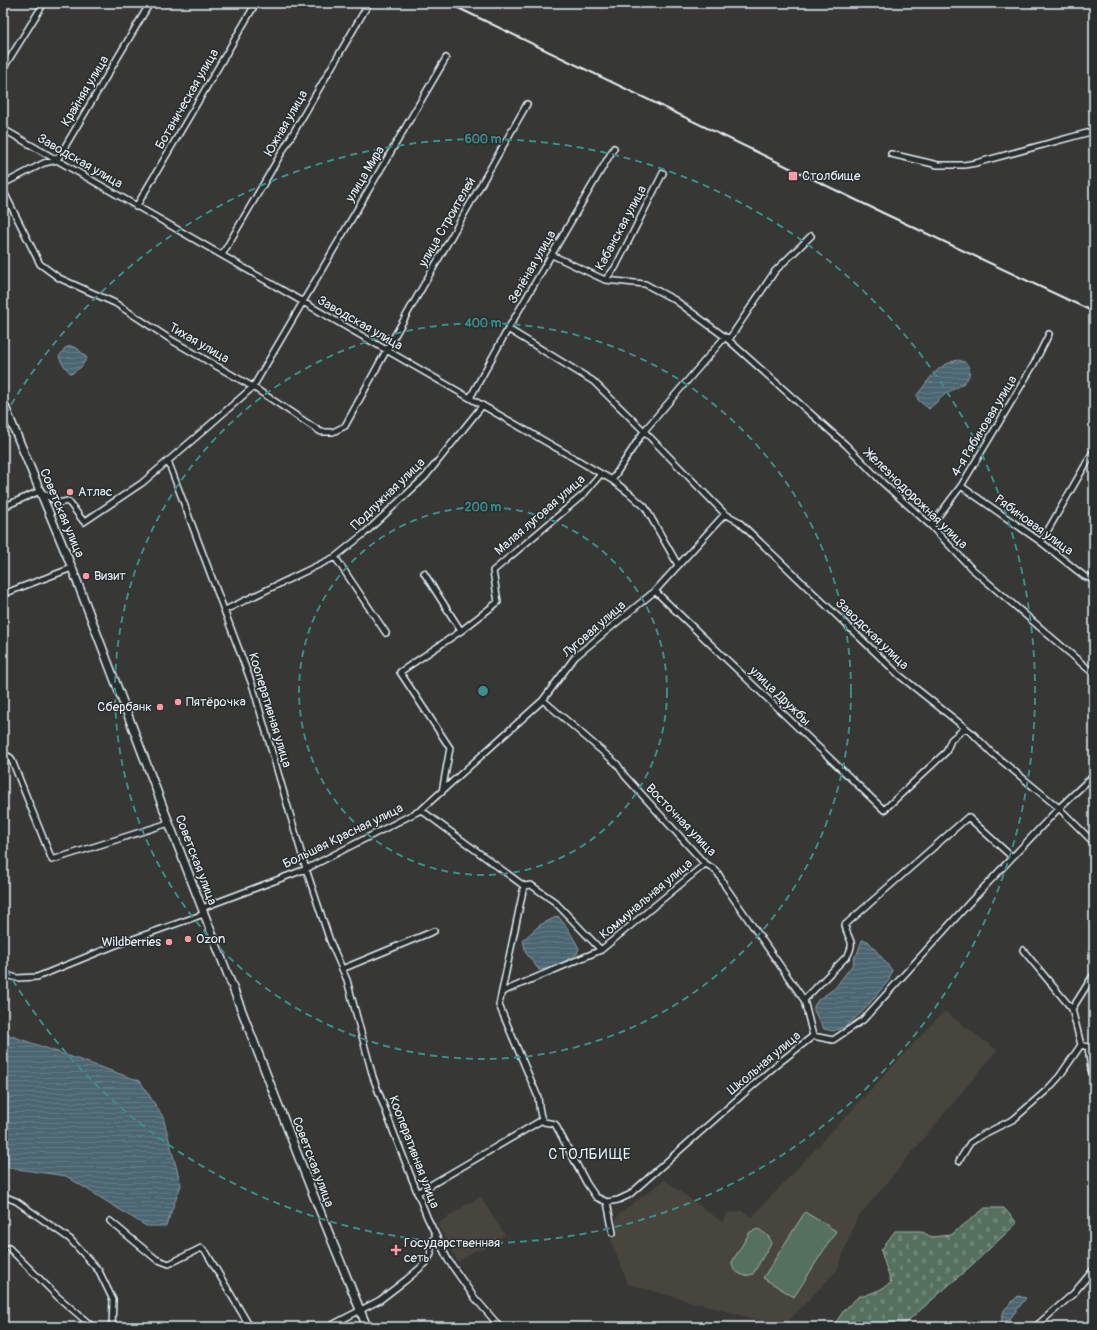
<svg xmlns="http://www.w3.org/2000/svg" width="1097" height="1330" viewBox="0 0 1097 1330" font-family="Pangolin,sans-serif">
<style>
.built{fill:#47453e}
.cemetery{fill:url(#cemetery-stones);stroke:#9eb0ab}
.green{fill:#55705e;stroke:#9eb0ab}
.water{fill:url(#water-rules);stroke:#8a9da7}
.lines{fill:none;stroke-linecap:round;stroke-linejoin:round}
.street-casing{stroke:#e8f1f8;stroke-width:8}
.secondary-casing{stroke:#e8f1f8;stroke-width:10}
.street{stroke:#2a2d2e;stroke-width:5}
.secondary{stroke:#2a2d2e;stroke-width:7}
.rail{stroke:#e8f1f8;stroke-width:2}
.ring{fill:none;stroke:#3a8f8a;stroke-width:2;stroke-dasharray:7 5}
.poi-dot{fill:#ff9aa2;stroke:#2a2d2e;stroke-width:1.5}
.labels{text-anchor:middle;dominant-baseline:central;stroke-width:3;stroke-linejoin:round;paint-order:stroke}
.street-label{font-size:13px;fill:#e8f1f8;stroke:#2a2d2e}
.poi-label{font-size:13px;fill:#e8f1f8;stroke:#2a2d2e;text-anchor:start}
.quarter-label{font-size:15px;letter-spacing:1px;fill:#e8f1f8;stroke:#2a2d2e}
.centre{fill:#3a8f8a;stroke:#2a2d2e;stroke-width:2}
.ring-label{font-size:12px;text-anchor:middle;font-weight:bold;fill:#3a8f8a;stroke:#2a2d2e;stroke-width:3;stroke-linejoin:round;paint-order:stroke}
</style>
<defs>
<pattern id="cemetery-stones" width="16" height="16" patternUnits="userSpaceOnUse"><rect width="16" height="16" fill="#55705e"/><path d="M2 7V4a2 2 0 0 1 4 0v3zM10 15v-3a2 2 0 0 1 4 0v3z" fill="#6d8576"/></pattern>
<pattern id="water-rules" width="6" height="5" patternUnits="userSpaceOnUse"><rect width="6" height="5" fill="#4c6571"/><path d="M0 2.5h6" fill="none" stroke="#667c86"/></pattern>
</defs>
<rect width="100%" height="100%" fill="#373835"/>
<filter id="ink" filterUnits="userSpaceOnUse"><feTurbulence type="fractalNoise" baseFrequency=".025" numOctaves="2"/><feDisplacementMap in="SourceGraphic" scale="8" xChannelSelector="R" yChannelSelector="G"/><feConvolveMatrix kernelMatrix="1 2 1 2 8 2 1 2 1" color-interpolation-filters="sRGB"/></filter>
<g filter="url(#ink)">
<path class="built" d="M944 1011 997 1050 856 1220 837 1270 783 1327 628 1284 611 1240 618 1215 664 1180 722 1222 727 1213 742 1211 752 1217Z
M480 1196 505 1235 481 1251 478 1249 458 1262 437 1224Z"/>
<path class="cemetery" d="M985 1208H1004L1017 1223 972 1265 903 1325 900 1327H833L844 1310 859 1296H864L879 1290 891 1283 881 1251 886 1243 895 1231H921L931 1237 951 1235Z"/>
<path class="green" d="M805 1212 836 1231 794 1297 763 1278Z
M758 1229C764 1233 770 1235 771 1243L753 1274 745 1276C738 1273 732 1271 732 1262L750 1232Z"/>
<path class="water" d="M71 346 78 349 87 358 81 367 71 374 62 363 59 357 65 348Z
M958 360C963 361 968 363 969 369 972 384 953 388 943 396 938 400 934 405 929 409L918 400 917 395C930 379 936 365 958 360Z
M558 916 568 929 579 948 577 954 553 968 539 970 526 953 523 940 540 925Z
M862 940 868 941 892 970 889 980 864 1010 854 1019 845 1027 833 1031 824 1029 814 1011V1006L818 1000 835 988 853 964 854 958 857 954Z
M3 1033 140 1081 163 1117 181 1185 166 1226H146L66 1176 3 1167Z
M1018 1296 1026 1298 1009 1320 1001 1322 1004 1310Z"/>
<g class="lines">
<defs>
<path id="street" d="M3 69 44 3
M3 129 612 480 629 493 645 507 678 565
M891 154 938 165H964L976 163 1094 131
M663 173 615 268 605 280 645 284 675 300 725 337 846 445 883 483 931 526 971 568 1094 674
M3 184 44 163 57 160 150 3
M3 190 40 264 59 278 115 303 173 341 253 387 321 432H333L345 426 386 351 527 104
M136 207 256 3
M222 255 369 3
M552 255 605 280
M508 329 593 381 644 431 725 514 738 521 899 675 973 734 991 752 1059 808 1094 843
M470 398 508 329 614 148
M168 461 253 687 306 869 330 941 347 980 373 1077 392 1128 427 1217 448 1260 474 1297 500 1327
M612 480 644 431 725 337 730 338 775 271 811 236
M961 486 1041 542 1084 576 1094 580
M3 507 40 491 58 503 68 501 84 522 142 483 196 437 253 387 446 58
M931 526 961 486 1034 364 1049 334
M1041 542 1094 450
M335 557 386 633
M424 573 461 631
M655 591 884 810 946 752 951 740 965 728
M3 594 72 568
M225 610 335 557 365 533 425 477 482 406
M543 700 617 764 625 776 705 864C717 869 719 874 725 886L804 1000 813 1036
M3 753 11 758 52 860 169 823
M442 792 450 748 400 672 461 631 498 602 493 571 584 494 601 474
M421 810 524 886 499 1005 538 1097C539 1104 539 1117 544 1122L555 1124 587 1184 596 1197 607 1202 613 1233
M524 886 531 885 555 902 601 950
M202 908 306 869 421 810 543 700 575 657 655 591 725 514
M1023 950 1072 1009
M342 969 434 931
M3 974 17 978 37 977 116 945 204 914
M1094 974 1072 1009 1081 1045 1088 1047 1091 1070 1094 1077
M502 992 601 950 705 864
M804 1000 848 955C856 939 847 940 845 925L968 817 1012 857
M813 1036 833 1040 863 1020 971 901 1059 808 1094 775
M959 1161 970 1143 982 1135 1014 1119 1048 1089 1059 1077 1081 1045
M417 1193 542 1120
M3 1196 16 1201 70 1239 99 1271 113 1300 112 1327
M607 1202 618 1200 629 1195 775 1066 813 1036
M110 1221 156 1259 169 1264 201 1248 206 1252 250 1327
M9 1248 58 1297 93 1327
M328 1327 380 1300 406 1280 426 1263 431 1254 430 1242 436 1236
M1035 1327 1073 1294 1094 1269"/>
<path id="secondary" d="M3 402 72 568 169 823 309 1184 367 1327"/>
</defs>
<use href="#street" class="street-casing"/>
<use href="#secondary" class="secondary-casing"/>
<use href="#street" class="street"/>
<use href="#secondary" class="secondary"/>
<path class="rail" d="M448 3 883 213 1094 312"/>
</g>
</g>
<g class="ring">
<circle cx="483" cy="691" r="184"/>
<circle cx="483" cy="691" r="368"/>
<path d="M5 415A552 552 0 1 1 5 967"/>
</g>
<g class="poi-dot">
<rect x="788" y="171" width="10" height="10" rx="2"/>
<circle cx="70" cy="492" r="4"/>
<circle cx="86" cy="576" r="4"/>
<circle cx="178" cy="702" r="4"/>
<circle cx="160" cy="707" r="4"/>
<circle cx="188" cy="939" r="4"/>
<circle cx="169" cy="942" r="4"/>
<path d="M394 1244h4v4h4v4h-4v4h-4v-4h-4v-4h4z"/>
</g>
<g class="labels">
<g class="street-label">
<text transform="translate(85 91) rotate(-59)">Крайняя улица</text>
<text transform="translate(187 99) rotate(-60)">Ботаническая улица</text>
<text transform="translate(286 123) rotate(-60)">Южная улица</text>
<text transform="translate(80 161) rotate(30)">Заводская улица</text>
<text transform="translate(365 174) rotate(-59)">улица Мира</text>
<text transform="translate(447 222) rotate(-60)">улица Строителей</text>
<text transform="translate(621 228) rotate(-62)">Кабанская улица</text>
<text transform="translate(532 267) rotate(-60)">Зелёная улица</text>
<text transform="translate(360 323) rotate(30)">Заводская улица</text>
<text transform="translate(199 343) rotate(30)">Тихая улица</text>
<text transform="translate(984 426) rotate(-59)">4-я Рябиновая улица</text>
<text transform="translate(388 494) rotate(-44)">Подлужная улица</text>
<text transform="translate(916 499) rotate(44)">Железнодорожная улица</text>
<text transform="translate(62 513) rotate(67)">Советская улица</text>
<text transform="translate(540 515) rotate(-41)">Малая луговая улица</text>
<text transform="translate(1034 525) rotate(36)">Рябиновая улица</text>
<text transform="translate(594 629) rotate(-41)">Луговая улица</text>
<text transform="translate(872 634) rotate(44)">Заводская улица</text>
<text transform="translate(780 696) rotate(44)">улица Дружбы</text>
<text transform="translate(270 710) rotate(73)">Кооперативная улица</text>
<text transform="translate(681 820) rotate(46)">Восточная улица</text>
<text transform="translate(343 836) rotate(-26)">Большая Красная улица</text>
<text transform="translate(196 860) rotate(69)">Советская улица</text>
<text transform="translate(646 899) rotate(-40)">Коммунальная улица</text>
<text transform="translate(764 1063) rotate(-40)">Школьная улица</text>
<text transform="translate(414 1152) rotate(69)">Кооперативная улица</text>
<text transform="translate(313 1162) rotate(69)">Советская улица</text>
</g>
<g class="poi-label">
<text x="802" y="176">Столбище</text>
<text x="78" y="492">Атлас</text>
<text x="94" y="576">Визит</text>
<text x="186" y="702">Пятёрочка</text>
<text x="152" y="707" text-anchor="end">Сбербанк</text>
<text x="196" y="939">Ozon</text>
<text x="161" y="942" text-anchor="end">Wildberries</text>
<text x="404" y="1243">Государственная<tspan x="404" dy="15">сеть</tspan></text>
</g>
<g class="quarter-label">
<text x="590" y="1154">СТОЛБИЩЕ</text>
</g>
</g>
<circle cx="483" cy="691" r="6" class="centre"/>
<g class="ring-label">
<text x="483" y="143">600 m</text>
<text x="483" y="327">400 m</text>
<text x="483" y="511">200 m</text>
</g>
<rect width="1097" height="1330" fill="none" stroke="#2a2d2e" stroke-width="16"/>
<rect x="8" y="8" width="1081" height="1314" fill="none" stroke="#e8f1f8" stroke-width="1.5" filter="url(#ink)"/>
</svg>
